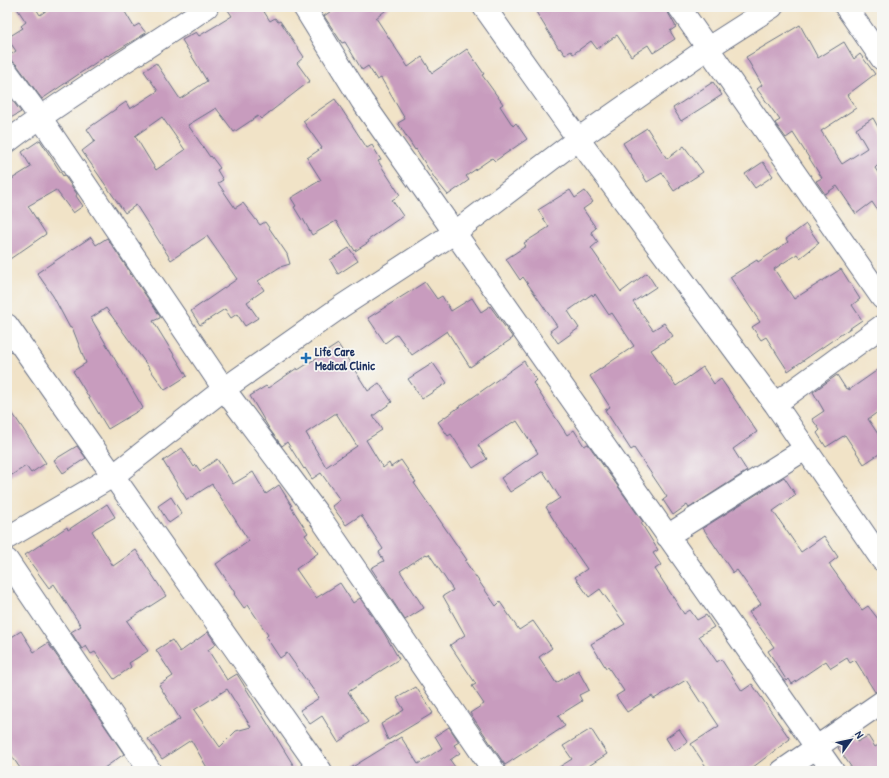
<svg xmlns="http://www.w3.org/2000/svg" width="889" height="778" viewBox="0 0 889 778" font-family="'Patrick Hand',sans-serif">
<style>
.building{fill:#c89cbe;fill-rule:evenodd}
.lines{fill:none;stroke-linecap:round;stroke-linejoin:round}
.minor-casing{stroke:#666e83;stroke-width:24}
.minor{stroke:#fff;stroke-width:22}
.poi-dot{fill:#1f6fb2;stroke:#f6f6f2;stroke-width:1.5}
.labels{text-anchor:middle;dominant-baseline:central;stroke-width:3.5;stroke-linejoin:round;paint-order:stroke}
.poi-label{font-size:12px;font-weight:bold;fill:#1b2f5e;stroke:#f6f6f2;text-anchor:start}
</style>
<rect width="100%" height="100%" fill="#f6f6f2"/>
<filter id="ink" filterUnits="userSpaceOnUse"><feTurbulence type="fractalNoise" baseFrequency=".025" numOctaves="2"/><feDisplacementMap in="SourceGraphic" scale="8" xChannelSelector="R" yChannelSelector="G"/><feConvolveMatrix kernelMatrix="1 2 1 2 8 2 1 2 1" color-interpolation-filters="sRGB"/></filter>
<filter id="wash" filterUnits="userSpaceOnUse"><feTurbulence type="fractalNoise" baseFrequency=".012" numOctaves="4" result="noise"/><feDisplacementMap in="SourceGraphic" scale="16" xChannelSelector="R" yChannelSelector="G"/><feGaussianBlur stdDeviation="0.9" result="paint"/><feColorMatrix in="noise" values="0 0 0 0 0 0 0 0 0 0 0 0 0 0 0 0 0 1.4 0 .05"/><feComposite in="paint" operator="in"/></filter>
<g filter="url(#wash)">
<rect width="100%" height="100%" fill="#f1e3c7"/>
<g id="blocks">
<path class="building" d="M16 7H35L40 15 51 7H122L134 27 139 24 146 33 108 56 107 55 42 99 17 65 12 61 7 60V57L16 51 7 38 23 28 21 26 26 22Z
M226 7H261L270 21 275 18 278 22 280 21 304 57 297 63 310 81 261 119 258 116 234 132 216 108 188 125 210 157 211 156 220 168 217 170 223 180 218 183 235 208 243 203 260 225 265 222 287 254 290 264 280 267 258 281 264 290 247 302 258 318 245 326 237 314 231 318 225 309 200 325 191 311 237 279 207 236 171 260 136 205 125 213 82 151 95 141 87 129 126 102 130 109 158 91 144 71 156 63 180 99 207 81 182 40 196 32 199 36 232 16ZM162 117 185 150 156 170 135 136Z
M337 7H390L376 18 408 67 422 57 432 73 467 49 484 74 482 75 503 104 500 106 513 126 516 123 527 139 495 161 492 158 466 176 469 180 448 195 435 179 416 149 415 150 398 123 405 119 381 78 377 80 368 66 362 70 345 42 342 43 324 16Z
M533 7H665L676 27 670 31 675 39 653 53 648 45 631 56 617 35 597 49 591 41 573 54 571 51 565 55 560 48 559 49Z
M800 25 818 58 844 42 854 59 860 54 875 74 847 95 856 108 821 131 842 164 867 148 856 129 873 118 882 134V172L878 165 875 168 882 179V217L872 202 856 214 837 186 825 194 816 181 822 178 793 133 786 138 775 123 780 120 757 89 762 85 746 57Z
M713 82 722 95 681 121 673 108Z
M7 93 21 112 7 120Z
M335 99 367 148 372 145 381 160 378 161 400 195 392 200 403 216 368 240 369 242 355 251 336 221 312 235 303 219 302 220 294 207 296 206 291 198 321 180 307 158 322 148 303 121Z
M647 128 667 159 684 146 703 172 674 191 662 173 647 182 623 143Z
M40 140 63 176 64 175 77 194 76 196 83 206 73 213 56 190 28 206 46 234 7 261V182L31 167 22 152Z
M763 162 773 176 755 188 745 174Z
M570 190 575 198 585 191 593 202 583 209 596 228 591 232 598 242 591 248 621 292 647 273 656 287 633 302 653 330 664 323 673 336 651 350 676 386 703 367 714 384 721 379 757 432 733 449 747 471 689 508 687 505 673 515 663 500 667 497 634 448 631 450 605 410 610 407 590 376 634 346 612 313 609 315 595 294 593 296 592 294 568 311 579 328 558 343 550 331 557 326 523 277 520 280 506 259 526 246 524 243 549 227 538 210Z
M806 224 819 243 800 258 797 254 774 269 794 299 841 269 860 299 852 305 862 320 788 371 766 337 761 340 752 327 760 322 730 277 757 260 758 262 788 242 786 239Z
M91 237 96 245 107 238 128 269 130 275 131 274 160 316V318L153 321 187 376 165 390 106 308 91 318 143 408 108 429 73 371 86 363 72 327 70 328 53 296 37 273Z
M349 248 358 261 338 274 330 260Z
M425 282 437 299 442 296 451 311 472 298 481 312 490 306 513 338 470 367 447 331 412 355 397 334 385 343 368 318Z
M338 344 368 391 379 383 392 402 373 416 382 430 366 440 383 468 389 463 391 467 401 460 416 482 414 483 432 509 467 560 465 561 496 606 500 602 519 630 533 621 552 648 539 657 556 683 578 670 589 690 579 695 582 701 558 716 565 726 505 765 470 713 484 704 472 686 476 684 450 645 465 635 443 596 453 590 429 554 427 555 426 554 400 571 424 608 405 620 371 568 384 561 379 552 383 549 361 515 346 525 332 506 340 500 321 473 312 479 305 468 304 469 287 442 282 446 270 430 250 396 266 386 268 388 297 368 298 370ZM336 413 357 446 326 467 306 433Z
M524 361 536 380 533 383 567 435 574 430 584 446 588 444 643 522 641 523 658 550 653 553 661 565 655 569 684 614 690 610 697 620 706 615 714 627 699 636 717 662 721 659 742 691 752 684 790 739 748 771H709L691 744 719 726 703 702 701 703 686 680 654 699 652 696 627 712 616 696 624 691 608 667 606 668 591 644 625 624 600 589 589 597 575 577 587 569 558 527 546 507 560 498 543 471 510 492 501 478 538 453 517 421 514 423 513 422 478 445 487 459 473 468 451 434 448 436 438 422Z
M433 363 447 383 422 399 408 379Z
M882 367V409L868 419 882 440V452L864 464 845 435 826 447 817 433 820 430 812 419 824 411 813 392 837 375 846 389 848 388 849 390Z
M7 405 46 463 31 473 26 466 7 478Z
M77 446 86 458 63 473 54 460Z
M182 448 194 467 196 465 200 471 217 459 233 484 253 472 266 494 279 485 292 506 291 507 308 533 305 535 318 553 296 569 316 598 340 583 353 603 360 598 384 633 399 659 348 692 368 722 338 742 322 716 310 724 300 710 319 698 287 653 280 658 266 637 268 635 248 605 244 608 234 594 235 593 216 564 249 541 212 484 187 500 163 461Z
M784 477 796 495 773 511 801 552 824 536 838 557 829 564 862 610 868 606 882 624V690L875 692 855 660 850 663 847 658 831 668 826 661 792 684 789 679 787 681 768 651 774 647 749 612 761 604 737 570 733 573 703 528Z
M171 497 182 514 169 523 158 506Z
M107 504 115 517 96 528 92 531 113 566 136 550 166 596 127 621 148 651 129 663 131 667 114 679 95 652 91 654 86 646 82 649 71 632 81 626 54 584 49 588 25 555 67 527 68 530Z
M21 631 34 652 48 643 124 754 100 771H22L7 749V640Z
M208 632 216 644 208 650 227 680 237 674 297 771H209L191 740 162 759 148 739 180 719 159 685 173 676 156 650 172 640 180 652ZM227 689 251 727 236 731 220 747 194 710Z
M416 687 433 713 388 740 381 724 404 710 397 698Z
M449 727 459 742 454 745 460 753 450 760 458 771H346L401 737 418 764 442 748 435 736Z
M591 729 607 754 581 771H553L572 759 563 746Z
M679 729 688 742 674 751 666 738Z
M868 736 875 747 882 743V771H854L838 748 854 737 857 742Z"/>
</g>
</g>
<g filter="url(#ink)">
<use href="#blocks" fill-opacity="0" stroke="#666e83" stroke-width="1"/>
<g class="lines">
<defs>
<path id="minor" d="M304 7 362 101 833 771
M484 7 578 139 775 404 882 560
M679 7 882 298
M846 7 882 59
M7 72 40 117 224 389 317 513 494 771
M7 142C71 93 141 53 207 7
M7 325 321 771
M775 404 882 326
M667 536 805 449
M7 538 113 476 224 389 342 306 454 233 578 139 708 48 772 7
M7 560 150 771
M782 771 882 702"/>
</defs>
<use href="#minor" class="minor-casing"/>
<use href="#minor" class="minor"/>
</g>
</g>
<path class="poi-dot" d="M304 352h4v4h4v4h-4v4h-4v-4h-4v-4h4z"/>
<g class="labels">
<g class="poi-label">
<text x="315" y="351">Life Care<tspan x="315" dy="14">Medical Clinic</tspan></text>
</g>
</g>
<rect width="889" height="778" fill="none" stroke="#f6f6f2" stroke-width="24"/>
<g transform="translate(851 740) rotate(57)" stroke="#f6f6f2" stroke-width="3" paint-order="stroke">
<path d="M0-3L7 15L0 10L-7 15Z" fill="#1b2f5e"/>
<text y="-6" font-size="11" font-weight="bold" text-anchor="middle" fill="#1b2f5e">N</text>
</g>
</svg>
